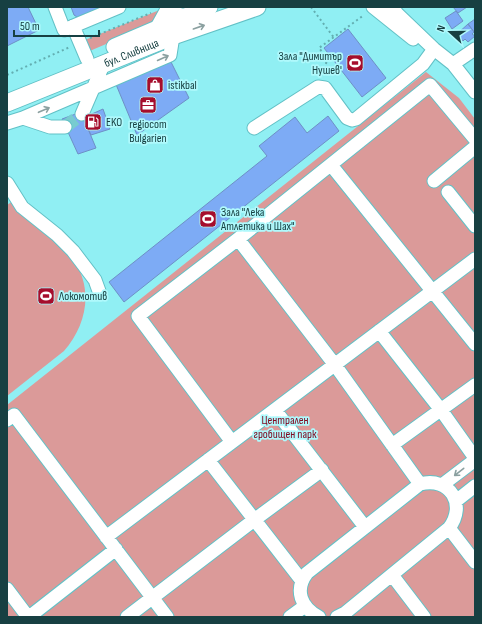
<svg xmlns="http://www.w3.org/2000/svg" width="482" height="624" viewBox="0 0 482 624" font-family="'Sofia Sans Condensed',sans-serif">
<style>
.green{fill:#db9a99}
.building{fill:#7dabf5;stroke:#6e90c6}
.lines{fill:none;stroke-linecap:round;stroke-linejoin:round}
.minor-tunnel{stroke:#78ccd0;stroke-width:13;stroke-dasharray:13 6;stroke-linecap:butt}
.minor-casing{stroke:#62c1c6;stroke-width:15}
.major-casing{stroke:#62c1c6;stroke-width:19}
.path{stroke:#63aeb1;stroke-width:2;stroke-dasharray:2 3;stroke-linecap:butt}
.minor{stroke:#fff;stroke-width:13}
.major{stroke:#fff;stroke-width:17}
.oneway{stroke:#8ba0a0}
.labels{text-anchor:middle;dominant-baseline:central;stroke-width:3.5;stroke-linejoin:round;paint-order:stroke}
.street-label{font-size:12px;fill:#174042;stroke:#aff9fc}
.poi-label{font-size:12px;fill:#174042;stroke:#aff9fc;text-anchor:start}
.park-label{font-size:12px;fill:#820a21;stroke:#aff9fc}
</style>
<rect width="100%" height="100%" fill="#90eff3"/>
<path class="green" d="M167 7H209L160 21 85 53 80 42Z
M426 72 459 98 475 119V617H7V405Z
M13 201C27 214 41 228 55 242 61 248 69 254 74 261 94 290 86 326 64 351L7 396V205Z"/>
<path class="building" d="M7 7H28L39 30 7 46Z
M71 7H104L77 17 74 15Z
M453 7H467L458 13Z
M456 11 463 21 452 29 445 18Z
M475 19V33L468 24Z
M468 24 474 32 472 34 475 36 468 42 465 39 463 41 457 34Z
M348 29 386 78 362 97 324 48Z
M170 60 189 98 137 135 115 82Z
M103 109 110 129 91 135 83 118Z
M81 112 96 148 78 154 62 119Z
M328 116 339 131 124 302 109 282 267 156 259 146 295 117 307 133Z"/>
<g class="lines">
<path class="minor-tunnel" d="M65 127 82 114"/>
<defs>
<path id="minor" d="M55 7 64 30 119 7
M373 7 413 39
M390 7 434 49 453 64 475 92
M73 26 87 59
M156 29 166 11 186 16
M453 64 475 49
M82 114 104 63
M23 118 50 127H65
M7 123 23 118 170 55 173 36
M254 128 318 87 325 88 347 118 352 120 356 119 423 64 434 49
M331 165 475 344
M434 181 475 147
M7 183 22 207 57 235 73 251 95 280 99 291
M448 192 475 226
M238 239 335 365 420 484
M379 331 441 410 475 458
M275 410 365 527
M7 420 14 415 167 617
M232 442 138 316 238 239 430 85 475 139
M392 445 475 385
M208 460 302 581
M442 485 475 460
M456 501 475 486
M449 528 475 562
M106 537 475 259
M392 575 424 617
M7 589 28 617
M29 617 116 549
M127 617 254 520 322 470
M290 617 305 606
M319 617C301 608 294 590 307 573L420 484C450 476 467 505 449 528L345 613 337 617"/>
<g id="major">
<path d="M391 7 393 10"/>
<path d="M115 47 209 7"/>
<path id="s1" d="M7 103 173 36 257 7"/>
</g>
</defs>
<use href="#minor" class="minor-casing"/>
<use href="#major" class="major-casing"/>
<path class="path" d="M311 7 335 39
M90 38 151 13
M326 64 327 58 319 48 364 15
M7 75 70 47"/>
<use href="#minor" class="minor"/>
<use href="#major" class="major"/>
</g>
<defs><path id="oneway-shaft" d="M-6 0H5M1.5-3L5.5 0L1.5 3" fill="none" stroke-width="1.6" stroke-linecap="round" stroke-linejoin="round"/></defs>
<g class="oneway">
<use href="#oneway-shaft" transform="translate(199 27) rotate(-19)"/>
<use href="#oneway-shaft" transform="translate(163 58) rotate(-24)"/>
<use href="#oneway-shaft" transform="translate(44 110) rotate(-23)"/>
<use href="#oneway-shaft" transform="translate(459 472) rotate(142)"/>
</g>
<defs>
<symbol id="stadium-square" viewBox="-11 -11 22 22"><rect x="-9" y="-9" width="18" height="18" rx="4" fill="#a60d2c" stroke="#aff9fc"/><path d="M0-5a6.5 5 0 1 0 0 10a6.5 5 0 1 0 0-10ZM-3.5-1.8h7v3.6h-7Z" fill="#fff"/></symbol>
<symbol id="shop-square" viewBox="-11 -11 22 22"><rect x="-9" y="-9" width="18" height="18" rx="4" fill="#a60d2c" stroke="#aff9fc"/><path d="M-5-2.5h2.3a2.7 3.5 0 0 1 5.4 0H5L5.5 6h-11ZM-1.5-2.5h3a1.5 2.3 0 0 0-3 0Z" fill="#fff"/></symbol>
<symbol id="office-square" viewBox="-11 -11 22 22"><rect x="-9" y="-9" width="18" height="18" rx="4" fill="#a60d2c" stroke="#aff9fc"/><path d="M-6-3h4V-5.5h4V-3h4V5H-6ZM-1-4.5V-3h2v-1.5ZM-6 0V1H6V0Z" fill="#fff"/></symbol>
<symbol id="fuel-square" viewBox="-11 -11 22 22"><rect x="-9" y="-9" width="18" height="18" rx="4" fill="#a60d2c" stroke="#aff9fc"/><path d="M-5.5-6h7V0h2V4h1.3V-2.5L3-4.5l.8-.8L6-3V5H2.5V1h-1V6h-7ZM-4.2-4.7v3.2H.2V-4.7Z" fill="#fff"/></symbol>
</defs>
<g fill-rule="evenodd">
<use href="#stadium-square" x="345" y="53" width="20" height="20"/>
<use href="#shop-square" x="145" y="75" width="20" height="20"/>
<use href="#office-square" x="138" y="95" width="20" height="20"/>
<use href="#fuel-square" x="83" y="112" width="20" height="20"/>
<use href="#stadium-square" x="198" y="209" width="20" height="20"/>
<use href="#stadium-square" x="36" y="286" width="20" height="20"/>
</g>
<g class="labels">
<g class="street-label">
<text stroke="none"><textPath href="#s1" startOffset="134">бул. Сливница</textPath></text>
</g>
<g class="poi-label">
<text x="342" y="56" text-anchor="end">Зала "Димитър<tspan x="342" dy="14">Нушев'</tspan></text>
<text x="168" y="85">istikbal</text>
<text x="106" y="122">EKO</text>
<text x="148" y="124" text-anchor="middle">regiocom<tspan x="148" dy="14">Bulgarien</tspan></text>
<text x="221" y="212">Зала "Лека<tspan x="221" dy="14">Атлетика и Шах"</tspan></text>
<text x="59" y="296">Локомотив</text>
</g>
<g class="park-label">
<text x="285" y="420">Централен<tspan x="285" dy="14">гробищен парк</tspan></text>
</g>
</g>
<rect width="482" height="624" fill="none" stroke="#174042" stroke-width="16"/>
<g transform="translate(450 32) rotate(291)" stroke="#aff9fc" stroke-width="3" paint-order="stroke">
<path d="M0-3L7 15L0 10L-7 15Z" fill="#174042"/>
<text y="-6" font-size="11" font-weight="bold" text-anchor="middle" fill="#174042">N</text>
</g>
<path d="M14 30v6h85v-6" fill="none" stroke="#174042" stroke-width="2"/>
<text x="20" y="30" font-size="12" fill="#174042" stroke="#aff9fc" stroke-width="3" paint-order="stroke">50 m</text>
</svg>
